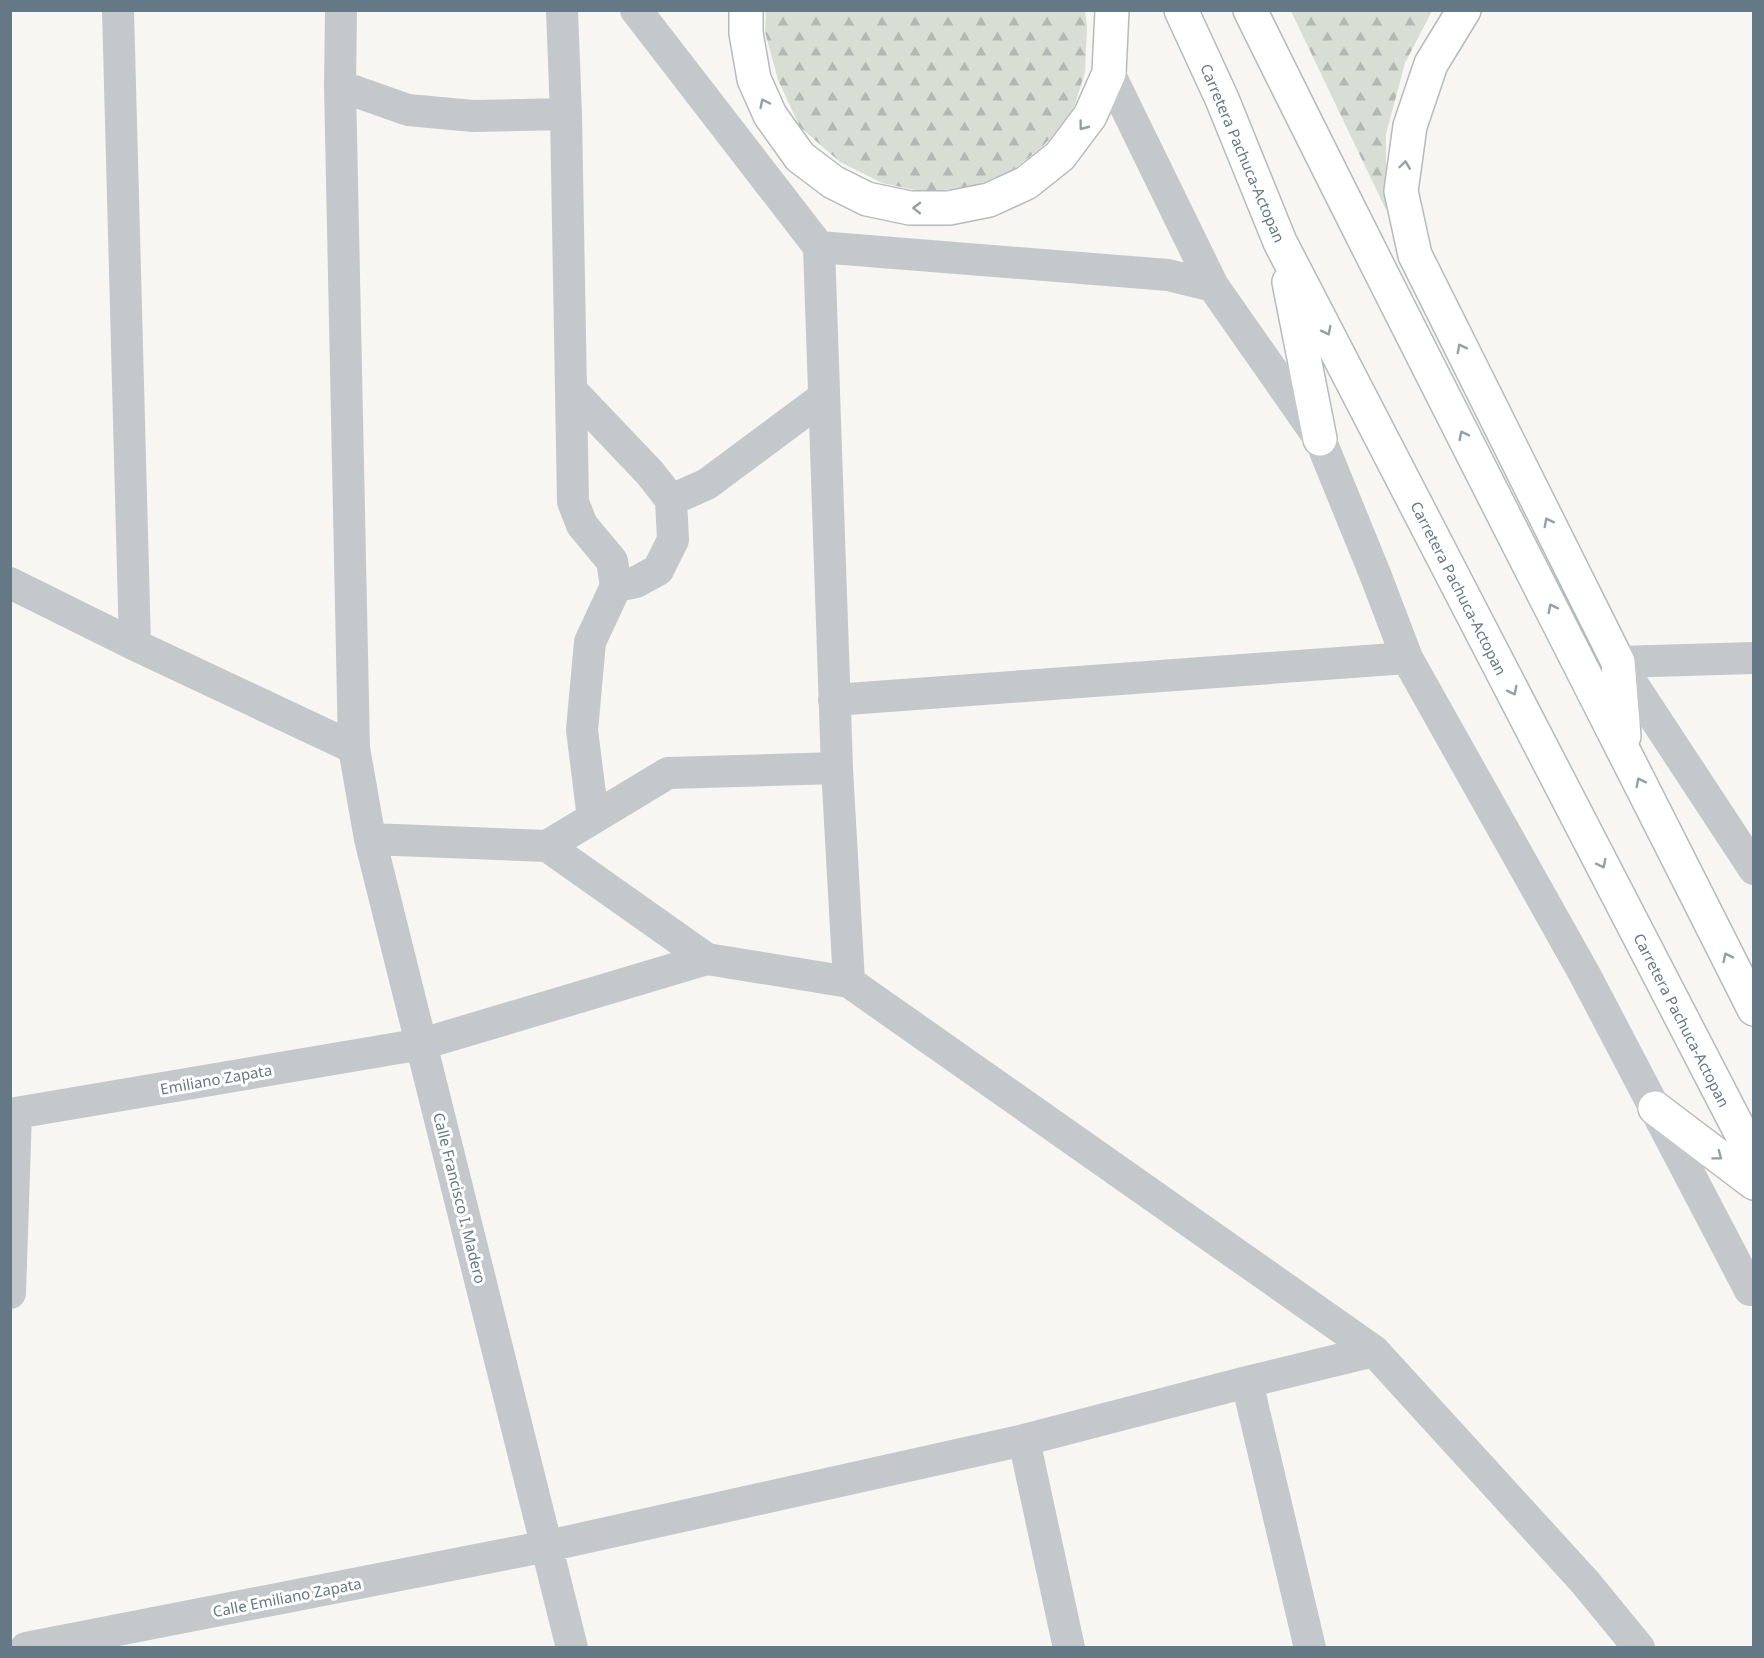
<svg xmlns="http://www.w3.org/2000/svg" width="1764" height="1658" viewBox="0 0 1764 1658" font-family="'Noto Sans',sans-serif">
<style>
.forest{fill:url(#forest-firs)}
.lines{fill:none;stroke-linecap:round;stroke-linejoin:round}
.primary-casing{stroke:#b5babd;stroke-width:36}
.highway-casing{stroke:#b6babd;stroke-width:36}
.street{stroke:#c4c8cb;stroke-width:32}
.primary{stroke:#fff;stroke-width:33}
.highway{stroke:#fff;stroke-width:33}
.oneway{stroke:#92a0aa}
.labels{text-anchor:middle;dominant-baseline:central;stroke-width:6;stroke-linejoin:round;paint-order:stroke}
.street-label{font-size:15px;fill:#647885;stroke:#fff}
</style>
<defs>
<pattern id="forest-firs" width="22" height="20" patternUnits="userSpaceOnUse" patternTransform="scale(1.5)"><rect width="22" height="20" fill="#d8ded4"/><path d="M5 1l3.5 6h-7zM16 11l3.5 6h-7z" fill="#b3b9b2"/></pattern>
</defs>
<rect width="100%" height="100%" fill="#f7f6f3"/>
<path class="forest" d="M766 10 1085 11 1087 26 1085 72 1071 117 1041 148 1010 172 974 186 926 192 882 183 840 162 800 127 778 80 765 32Z
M1291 11H1432L1405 63 1386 134V210Z"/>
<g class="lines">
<defs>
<path id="primary" d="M746 10V33L754 79 770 115 800 157 833 182 867 199 910 208H949L989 200 1026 183 1060 156 1090 116 1109 73 1112 10
M1181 10 1222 99 1280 242 1754 1158
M1250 10C1415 345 1587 676 1754 1009
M1464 10 1431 64 1410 126 1401 191 1415 255 1618 662 1624 736
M1289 282 1320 439"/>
<path id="highway" d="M1655 1108 1754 1183"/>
</defs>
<use href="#primary" class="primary-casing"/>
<use href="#highway" class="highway-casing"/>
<path class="street" d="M118 10 135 645
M341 10 340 86 354 748 370 839 572 1648
M562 10 566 114 573 502 582 525 612 561 616 586 590 642 582 730 593 818
M636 10 819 247 1168 275 1213 286 1320 439 1375 574 1407 658 1585 975 1750 1290
M1109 73 1213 286
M340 86 408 110 473 116 566 114
M819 247 837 768 849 982
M571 390 650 473 671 500 673 540 658 570 636 582 616 586
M671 500 707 484 824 397
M10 583 135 645 354 748
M1754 658 1618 662 1754 869
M834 700 1407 658
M370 839 547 846 707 959 849 982 1374 1351 1585 1582 1639 1648
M547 846 668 773 837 768
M10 1114 422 1044 707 959
M10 1293 16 1113
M1247 1382 1310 1648
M1024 1440 1069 1648
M26 1648 548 1546 1024 1440 1247 1382 1374 1351"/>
<use href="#primary" class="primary"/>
<use href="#highway" class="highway"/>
</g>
<defs><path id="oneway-chevron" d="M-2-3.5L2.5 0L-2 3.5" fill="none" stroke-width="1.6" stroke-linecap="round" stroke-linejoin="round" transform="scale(1.5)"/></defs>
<g class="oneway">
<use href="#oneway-chevron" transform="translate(764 103) rotate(-115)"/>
<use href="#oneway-chevron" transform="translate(1083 126) rotate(127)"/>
<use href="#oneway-chevron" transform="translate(1405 165) rotate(-82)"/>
<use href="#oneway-chevron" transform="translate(917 208) rotate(-179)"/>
<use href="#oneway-chevron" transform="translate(1327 331) rotate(63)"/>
<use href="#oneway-chevron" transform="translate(1461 348) rotate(-117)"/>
<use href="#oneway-chevron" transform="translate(1463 435) rotate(-117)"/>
<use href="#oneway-chevron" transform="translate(1548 522) rotate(-117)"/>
<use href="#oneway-chevron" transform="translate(1552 608) rotate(-117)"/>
<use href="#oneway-chevron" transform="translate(1513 691) rotate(63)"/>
<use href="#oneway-chevron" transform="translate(1640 782) rotate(-117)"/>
<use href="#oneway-chevron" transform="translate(1602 864) rotate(63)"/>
<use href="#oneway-chevron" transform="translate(1727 957) rotate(-116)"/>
<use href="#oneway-chevron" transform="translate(1718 1156) rotate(37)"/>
</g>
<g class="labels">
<g class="street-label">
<text transform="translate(1243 153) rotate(67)">Carretera Pachuca-Actopan</text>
<text transform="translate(1459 588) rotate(63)">Carretera Pachuca-Actopan</text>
<text transform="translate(1682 1020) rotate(63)">Carretera Pachuca-Actopan</text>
<text transform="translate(216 1079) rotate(-10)">Emiliano Zapata</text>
<text transform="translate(460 1198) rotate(76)">Calle Francisco I. Madero</text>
<text transform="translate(287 1597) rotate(-11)">Calle Emiliano Zapata</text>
</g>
</g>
<rect width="1764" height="1658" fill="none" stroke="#647885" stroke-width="24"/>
</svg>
